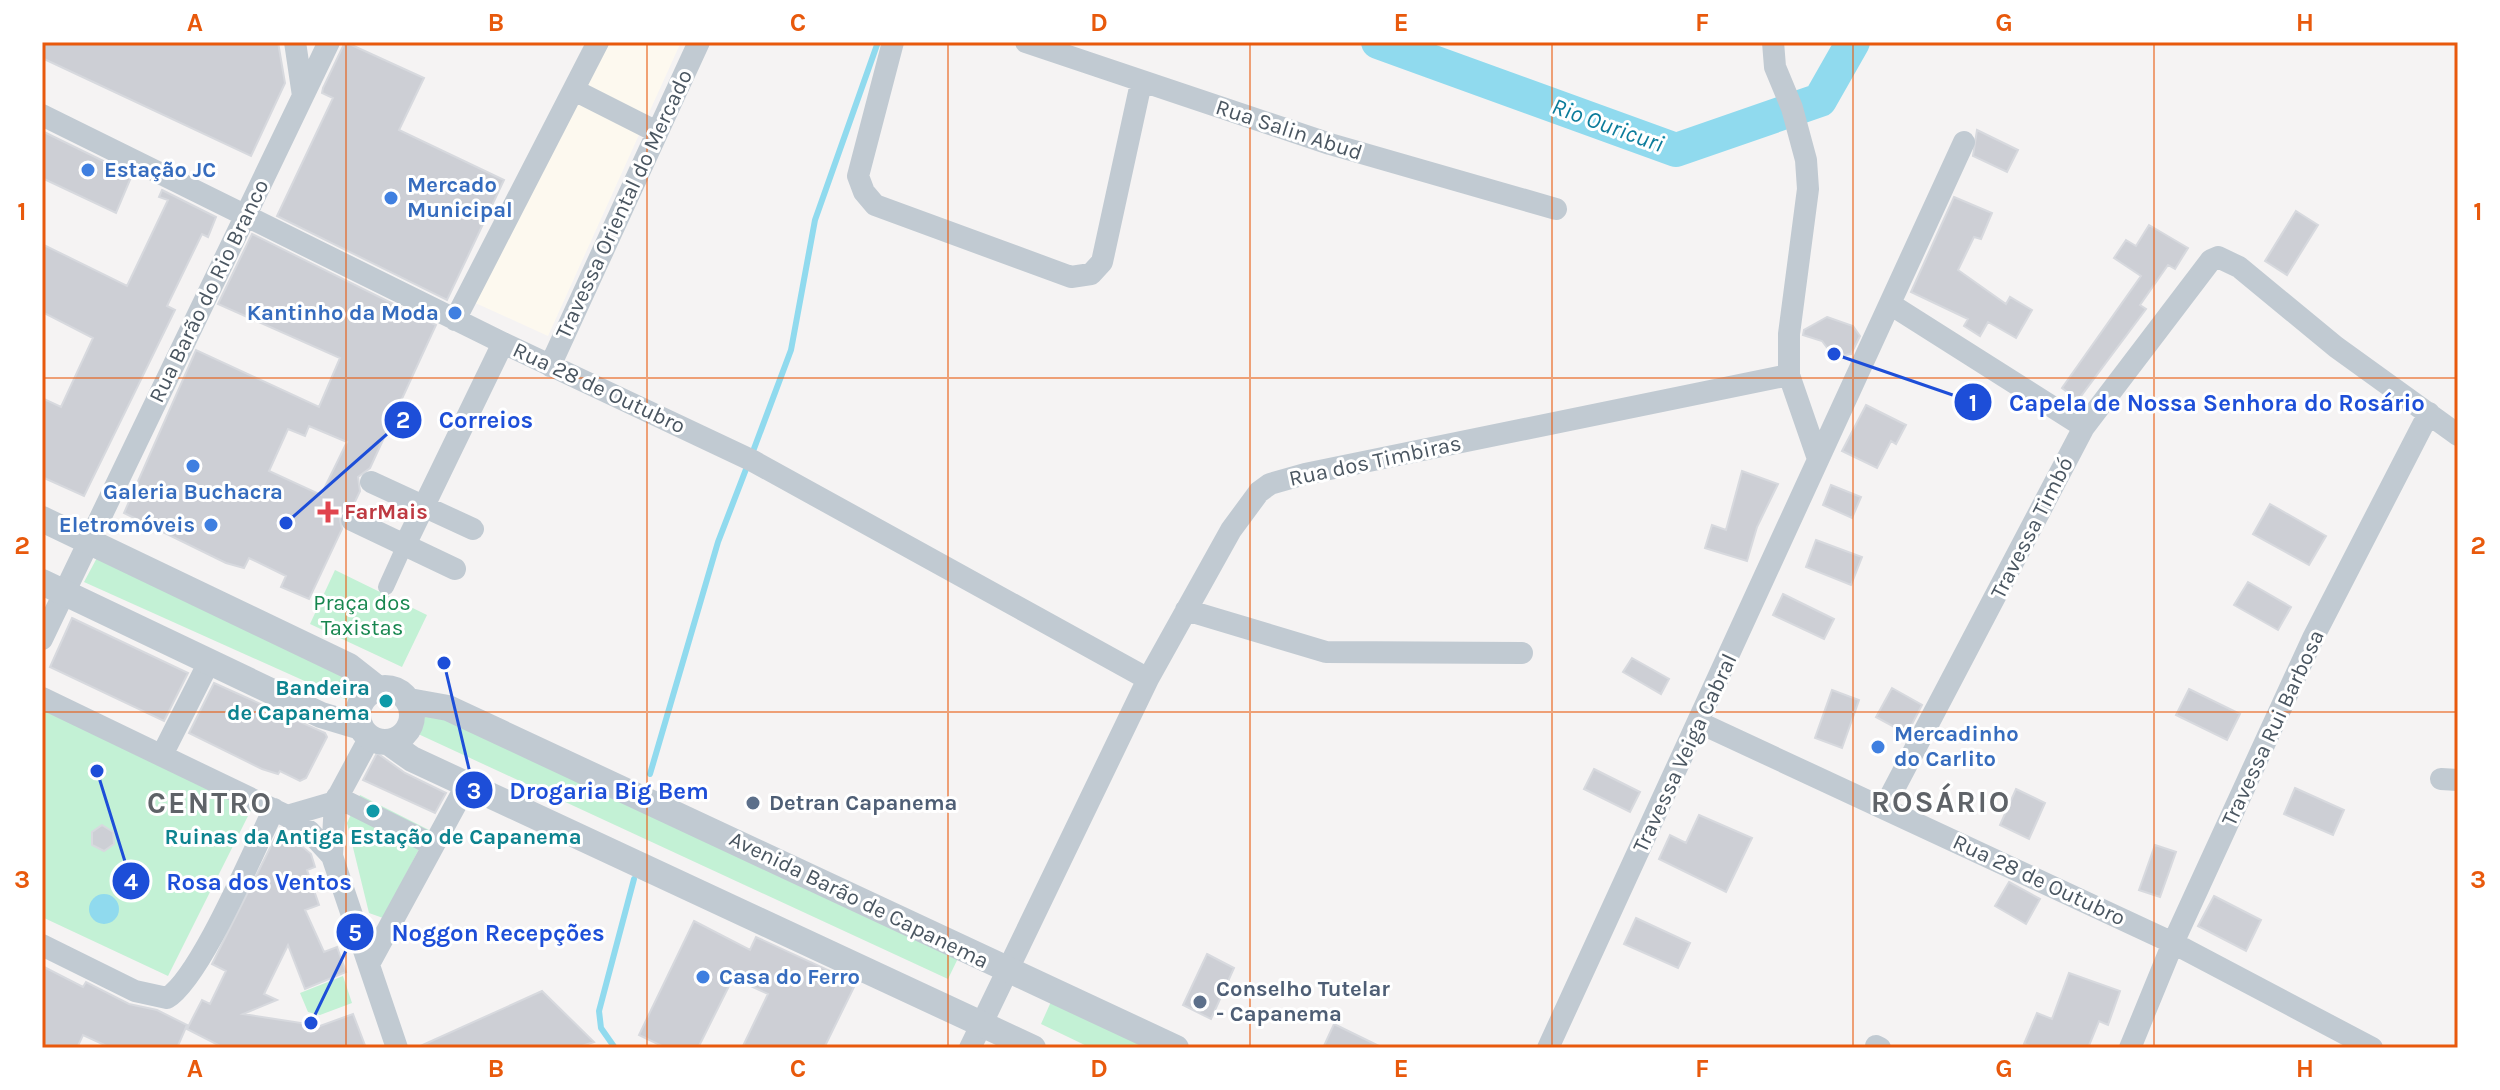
<svg xmlns="http://www.w3.org/2000/svg" width="2500" height="1090" viewBox="0 0 2500 1090" font-family="Karla,sans-serif">
<style>
.commercial{fill:#fdf9ef}
.green{fill:#c3f1d5}
.water{fill:#90daee}
.lines{fill:none;stroke-linecap:round;stroke-linejoin:round}
.stream{stroke:#90daee;stroke-width:6}
.river{stroke:#90daee;stroke-width:34}
.building{fill:#cdcfd5;stroke:#d7d9de;stroke-width:2;fill-rule:evenodd}
.pedestrian{stroke:#c1cad2;stroke-width:16}
.minor{stroke:#c1cad2;stroke-width:22}
.tertiary{stroke:#c1cad2;stroke-width:26}
.grid{fill:none;stroke:#e8590c;stroke-width:2;stroke-opacity:0.55}
.shop-dot{fill:#3f7fe0;stroke:#fff;stroke-width:3}
.health-dot{fill:#e0444e;stroke:#fff;stroke-width:3}
.culture-dot{fill:#0f9aa8;stroke:#fff;stroke-width:3}
.service-dot{fill:#5c6f8a;stroke:#fff;stroke-width:3}
.labels{text-anchor:middle;dominant-baseline:central;stroke-width:6;stroke-linejoin:round;paint-order:stroke}
.street-label{font-size:22px;fill:#4a5661;stroke:#fff}
.shop-label{font-size:22px;font-weight:bold;fill:#366cbe;stroke:#fff;text-anchor:start}
.health-label{font-size:22px;font-weight:bold;fill:#be3a42;stroke:#fff;text-anchor:start}
.park-label{font-size:22px;fill:#17864f;stroke:#fff}
.culture-label{font-size:22px;font-weight:bold;fill:#0d838f;stroke:#fff;text-anchor:end}
.service-label{font-size:22px;font-weight:bold;fill:#4e5e75;stroke:#fff;text-anchor:start}
.water-label{font-size:24px;font-style:italic;fill:#0c7c9b;stroke:#fff}
.district-label{font-size:30px;font-weight:bold;letter-spacing:2px;fill:#5f6368;stroke:#fff}
.leader{fill:none;stroke:#1d4ed8;stroke-width:3}
.callout-dot{fill:#1d4ed8;stroke:#fff;stroke-width:3}
.mark-label{font-size:24px;text-anchor:middle;font-weight:bold;fill:#fff}
.callout-label{font-size:24px;text-anchor:middle;font-weight:bold;fill:#1d4ed8;stroke:#fff;stroke-width:6;stroke-linejoin:round;paint-order:stroke}
.neatline{fill:none;stroke:#e8590c;stroke-width:3}
.grid-label{font-size:26px;text-anchor:middle;font-weight:bold;fill:#e8590c}
</style>
<rect width="100%" height="100%" fill="#f5f3f3"/>
<path class="commercial" d="M606 42H681L548 336 471 301Z"/>
<path class="green" d="M99 554 358 673 347 700 84 582Z
M335 570 427 615 402 667 310 624Z
M429 706 962 950 948 979 416 733Z
M42 708 254 804 168 976 42 917Z
M360 795 429 830 383 918 369 913 347 823Z
M343 976 352 1003 320 1015 308 1012 300 993Z
M1054 995 1167 1048H1091L1041 1024Z"/>
<path class="water" d="M89 909a15 15 0 1 1 30 0a15 15 0 1 1-30 0Z"/>
<g class="lines">
<path class="stream" d="M752 454 791 350 815 220 878 42
M650 774 718 542 748 464
M615 1048 601 1028 599 1011 634 879"/>
<path class="river" d="M1378 42 1676 150 1820 100 1853 42"/>
</g>
<path class="building" d="M42 42H278L285 83 251 156 42 58Z
M345 42 424 78 399 130 504 180 447 300 277 216 333 98 322 93 323 88Z
M1977 130 2018 150 2007 172 1973 156Z
M42 131 132 175 116 213 42 178Z
M162 190 216 217 208 237 202 234 167 306 175 310 84 496 42 477V398L61 407 93 338 42 312V244L127 286 168 200 159 197Z
M1954 197 1992 213 1981 239 1974 237 1958 270 2006 304 2010 297 2032 310 2016 338 1988 322 1980 336 1964 326 1968 319 1911 292Z
M2296 211 2318 225 2287 275 2265 261Z
M2149 225 2188 248 2175 269 2168 265 2140 305 2146 309 2078 400 2062 388 2141 276 2114 258 2126 240 2136 246Z
M252 234 436 325 370 468 358 477 360 491 353 506 345 508 339 515 342 529 309 599 281 587 286 576 249 558 244 568 226 563 124 513 196 350 319 407 340 358 218 304ZM309 426 347 442 321 495 269 471 288 429 305 436Z
M1827 317 1853 326 1860 336 1851 354 1834 357 1822 341 1803 335 1804 330Z
M1866 405 1906 425 1896 444 1891 441 1877 468 1842 451Z
M1742 471 1778 484 1757 527 1747 561 1705 548 1712 525 1726 530Z
M1831 485 1861 497 1852 518 1823 505Z
M2270 504 2326 536 2309 565 2253 534Z
M1816 540 1862 557 1851 585 1806 567Z
M2248 582 2291 607 2278 630 2234 605Z
M1783 594 1834 619 1824 639 1773 615Z
M72 618 188 673 164 721 50 667Z
M1632 658 1669 679 1661 694 1623 672Z
M214 683 325 733 327 737 306 778 300 781 280 771 278 774 262 769 189 733Z
M1892 688 1922 705 1907 734 1876 717Z
M2189 689 2240 714 2227 740 2176 715Z
M1832 690 1859 700 1842 748 1815 738Z
M377 753 405 773 446 793 435 813 363 780Z
M1594 769 1640 792 1630 812 1584 789Z
M2295 788 2344 810 2333 835 2284 814Z
M2016 789 2045 803 2029 839 2000 825Z
M1699 815 1752 838 1726 892 1659 859 1670 835 1686 843Z
M102 825 113 832 114 844 104 851 92 845V832Z
M280 828 311 854 315 867 307 870 319 905 305 910 324 952 337 947 346 972 305 989 288 945 264 994 277 1000 243 1014 320 1026 353 1014 366 1048H224L187 1029 202 1000 210 1004 226 971 212 964Z
M2155 845 2176 852 2160 897 2139 890Z
M2009 882 2040 899 2026 924 1995 906Z
M2214 896 2261 920 2246 951 2198 926Z
M1636 918 1690 943 1678 968 1624 944Z
M694 921 750 950 756 937 856 983 824 1048H742L768 994 733 978 698 1048H666L639 1035Z
M1207 954 1234 968 1211 1019 1183 1005Z
M42 966 83 987 86 982 129 1004 157 1010 187 1025 177 1048H111L83 1035 77 1048H42Z
M2069 973 2120 991 2108 1025 2099 1021 2088 1048H2035L2024 1044 2037 1013 2052 1019Z
M542 991 594 1042 576 1048H416Z
M1334 1024 1383 1048H1323Z"/>
<g class="lines">
<path class="pedestrian" d="M386 587 405 545"/>
<path class="minor" d="M295 42 303 96
M893 42 858 176 864 192 875 205 1071 277 1091 274 1102 262 1141 83
M1026 42 1330 144 1556 209
M1773 42 1775 67 1792 108 1806 160 1808 189 1789 334V375L1817 456
M574 90 657 132
M42 115 503 343 753 461 1148 679
M1890 304 2084 427
M455 320 598 42
M550 366 699 42
M371 482 473 529
M352 520 455 569
M405 545 503 343
M1186 610 1326 652 1522 653
M42 639 329 42
M42 698 287 816 309 831 332 856
M1700 723 2173 943 2372 1048
M370 737 335 802 332 856 397 1048
M162 755 208 664
M2441 779 2458 780
M337 797 433 845
M1884 808 2084 427 2211 260 2218 257 2239 267 2336 347 2458 435
M287 816 335 802
M42 945 135 991 167 998C201 977 253 851 274 809
M369 964 467 784
M1876 1046 1880 1048
M970 1048 1148 679 1231 530 1259 492 1270 484 1305 474 1789 375
M1548 1048 1964 142
M2130 1048 2173 943 2313 638 2429 413"/>
<path class="tertiary" d="M42 519 349 666 377 688
M42 582 321 715 361 727
M358 715a27 27 0 1 1 54 0a27 27 0 1 1-54 0Z
M409 701 448 708 1176 1048
M388 742 412 759 1033 1048"/>
</g>
<path class="grid" d="M346 42V1048M647 42V1048M948 42V1048M1250 42V1048M1552 42V1048M1853 42V1048M2154 42V1048M42 378H2458M42 712H2458"/>
<g class="shop-dot">
<circle cx="88" cy="170" r="8"/>
<circle cx="391" cy="198" r="8"/>
<circle cx="455" cy="313" r="8"/>
<circle cx="193" cy="466" r="8"/>
<circle cx="211" cy="525" r="8"/>
<circle cx="1878" cy="747" r="8"/>
<circle cx="703" cy="977" r="8"/>
</g>
<path class="health-dot" d="M324 500h8v8h8v8h-8v8h-8v-8h-8v-8h8z"/>
<g class="culture-dot">
<circle cx="386" cy="701" r="8"/>
<circle cx="373" cy="811" r="8"/>
</g>
<g class="service-dot">
<circle cx="753" cy="803" r="8"/>
<circle cx="1200" cy="1002" r="8"/>
</g>
<g class="labels">
<g class="street-label">
<text transform="translate(1289 130) rotate(18)">Rua Salin Abud</text>
<text transform="translate(624 204) rotate(-65)">Travessa Oriental do Mercado</text>
<text transform="translate(209 291) rotate(-64)">Rua Barão do Rio Branco</text>
<text transform="translate(599 388) rotate(25)">Rua 28 de Outubro</text>
<text transform="translate(1375 461) rotate(-12)">Rua dos Timbiras</text>
<text transform="translate(2032 528) rotate(-63)">Travessa Timbó</text>
<text transform="translate(2273 728) rotate(-65)">Travessa Rui Barbosa</text>
<text transform="translate(1685 753) rotate(-65)">Travessa Veiga Cabral</text>
<text transform="translate(2039 880) rotate(25)">Rua 28 de Outubro</text>
<text transform="translate(859 900) rotate(26)">Avenida Barão de Capanema</text>
</g>
<g class="shop-label">
<text x="104" y="170">Estação JC</text>
<text x="407" y="185">Mercado<tspan x="407" dy="25">Municipal</tspan></text>
<text x="439" y="313" text-anchor="end">Kantinho da Moda</text>
<text x="193" y="492" text-anchor="middle">Galeria Buchacra</text>
<text x="195" y="525" text-anchor="end">Eletromóveis</text>
<text x="1894" y="734">Mercadinho<tspan x="1894" dy="25">do Carlito</tspan></text>
<text x="719" y="977">Casa do Ferro</text>
</g>
<g class="health-label">
<text x="344" y="512">FarMais</text>
</g>
<g class="park-label">
<text x="362" y="603">Praça dos<tspan x="362" dy="25">Taxistas</tspan></text>
</g>
<g class="culture-label">
<text x="370" y="688">Bandeira<tspan x="370" dy="25">de Capanema</tspan></text>
<text x="373" y="837" text-anchor="middle">Ruinas da Antiga Estação de Capanema</text>
</g>
<g class="service-label">
<text x="769" y="803">Detran Capanema</text>
<text x="1216" y="989">Conselho Tutelar<tspan x="1216" dy="25">- Capanema</tspan></text>
</g>
<g class="water-label">
<text transform="translate(1608 125) rotate(20)">Rio Ouricuri</text>
</g>
<g class="district-label">
<text x="1941" y="802">ROSÁRIO</text>
<text x="210" y="803">CENTRO</text>
</g>
</g>
<path class="leader" d="M1834 354L1973 402M286 523L403 420M444 663L474 790M97 771L131 881M311 1023L355 932"/>
<g class="callout-dot">
<circle cx="1834" cy="354" r="8"/>
<circle cx="286" cy="523" r="8"/>
<circle cx="444" cy="663" r="8"/>
<circle cx="97" cy="771" r="8"/>
<circle cx="311" cy="1023" r="8"/>
<circle cx="1973" cy="402" r="20"/>
<circle cx="403" cy="420" r="20"/>
<circle cx="474" cy="790" r="20"/>
<circle cx="131" cy="881" r="20"/>
<circle cx="355" cy="932" r="20"/>
</g>
<g class="mark-label">
<text x="1973" y="411">1</text>
<text x="403" y="428">2</text>
<text x="474" y="799">3</text>
<text x="131" y="890">4</text>
<text x="355" y="941">5</text>
</g>
<g class="callout-label">
<text x="2217" y="411">Capela de Nossa Senhora do Rosário</text>
<text x="486" y="428">Correios</text>
<text x="609" y="799">Drogaria Big Bem</text>
<text x="259" y="890">Rosa dos Ventos</text>
<text x="498" y="941">Noggon Recepções</text>
</g>
<rect width="2500" height="1090" fill="none" stroke="#ffffff" stroke-width="88"/>
<rect x="44" y="44" width="2412" height="1002" class="neatline"/>
<g class="grid-label">
<text x="195" y="31">A</text>
<text x="496" y="31">B</text>
<text x="798" y="31">C</text>
<text x="1099" y="31">D</text>
<text x="1401" y="31">E</text>
<text x="1702" y="31">F</text>
<text x="2004" y="31">G</text>
<text x="2305" y="31">H</text>
<text x="22" y="220">1</text>
<text x="2478" y="220">1</text>
<text x="22" y="554">2</text>
<text x="2478" y="554">2</text>
<text x="22" y="888">3</text>
<text x="2478" y="888">3</text>
<text x="195" y="1077">A</text>
<text x="496" y="1077">B</text>
<text x="798" y="1077">C</text>
<text x="1099" y="1077">D</text>
<text x="1401" y="1077">E</text>
<text x="1702" y="1077">F</text>
<text x="2004" y="1077">G</text>
<text x="2305" y="1077">H</text>
</g>
</svg>
